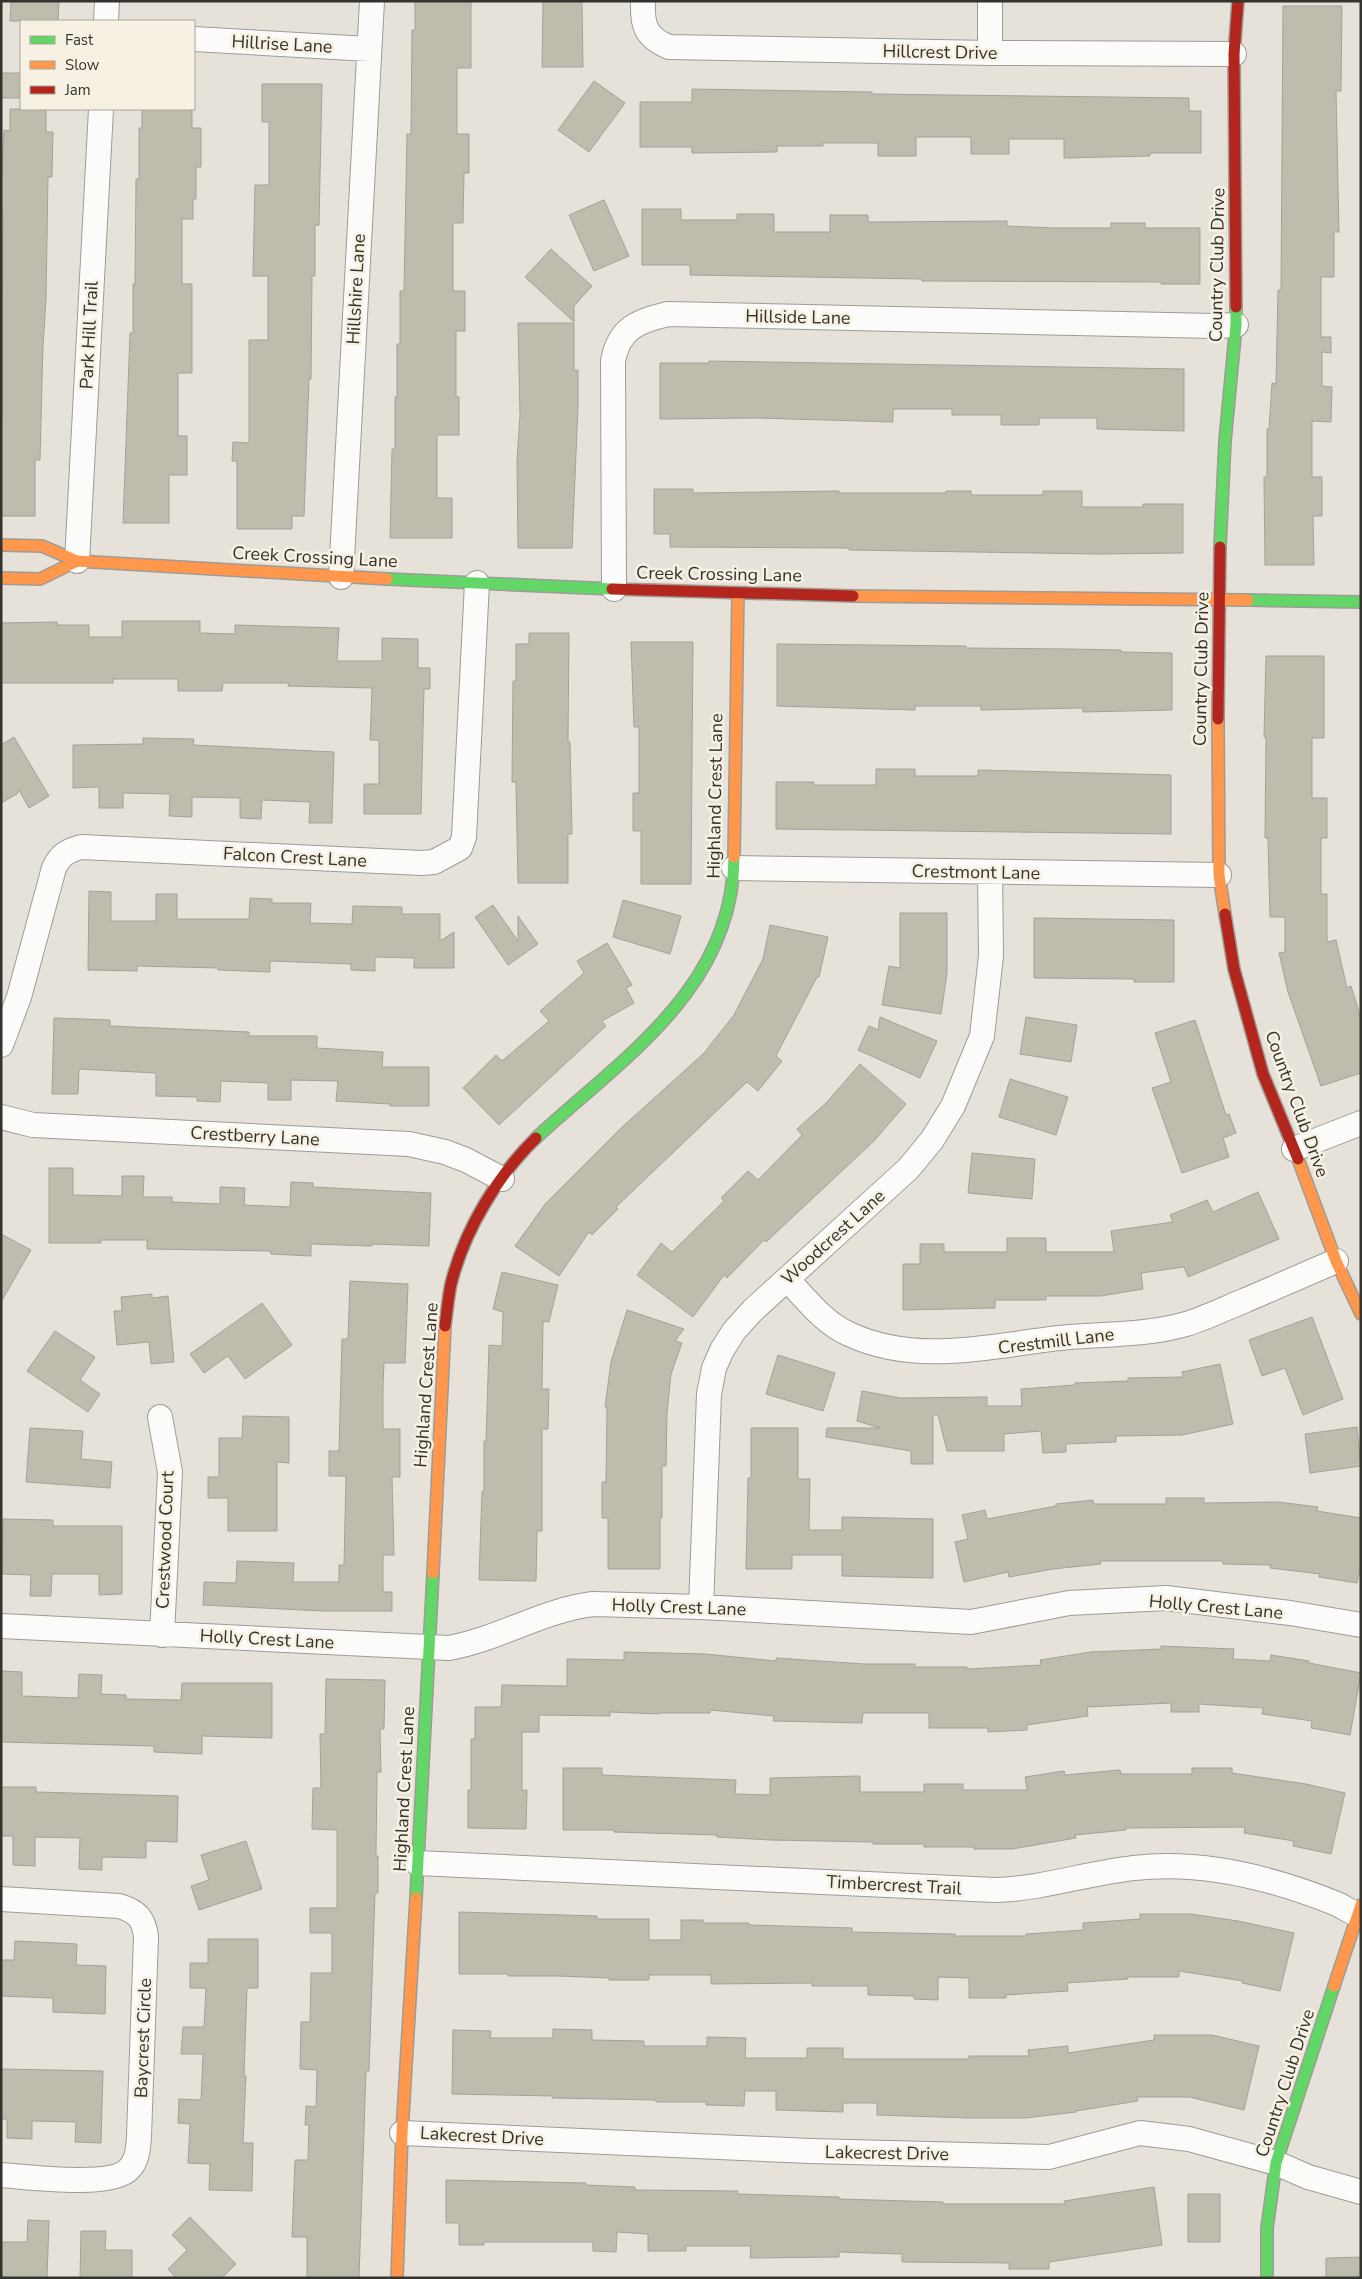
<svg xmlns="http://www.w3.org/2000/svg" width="1362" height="2279" viewBox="0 0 1362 2279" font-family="'Nunito Sans',sans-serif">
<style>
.building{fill:#bdbcad;stroke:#a3a29c}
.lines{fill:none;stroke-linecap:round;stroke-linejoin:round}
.street-casing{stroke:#9e9c96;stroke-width:26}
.fast-casing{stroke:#9e9c96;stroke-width:14}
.slow-casing{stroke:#9e9c96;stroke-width:14}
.jam-casing{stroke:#9e9c96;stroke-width:14}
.street{stroke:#fbfbf9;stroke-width:24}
.fast{stroke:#63d668;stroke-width:11}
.slow{stroke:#ff974d;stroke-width:11}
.jam{stroke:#b3261e;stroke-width:11}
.labels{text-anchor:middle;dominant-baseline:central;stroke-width:5;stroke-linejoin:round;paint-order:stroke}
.street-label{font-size:18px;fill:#35332e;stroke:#f7f1e3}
</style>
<rect width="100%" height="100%" fill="#e6e2da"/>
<path class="building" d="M11 1H59L58 21H10Z
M415 1H471V68H457V134H469V173H464L463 223H453V291H465V331H456V397H459V435H437V498H452V538H390L392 449H395V397H397V344H400V291H404L407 134H411L412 30H415Z
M543 1H582L583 67H542Z
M1283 6H1342L1341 91H1336L1339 232H1334V277H1321V337H1331V353L1322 352V386L1332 387 1331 422 1312 421V477H1322V516H1313L1314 565H1265L1264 477H1267V429H1269L1272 383 1276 384 1278 290H1281Z
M1 73H21V98H1Z
M594 81 625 103 589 152 558 130Z
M262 84H322L319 225H315V276H312L311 379H309L304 516H292V529H237V461H232L233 442 249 443V340H268V276H253L255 185H269V122H262Z
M692 89 872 92V94L1189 98V111H1201V153H1150V156L1064 158V139H1009V154H971V137H916V156H878V143H823V146H777V152L692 153V147H640V102H692Z
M10 109H46V132H53L52 177H48L46 299 43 345 40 460H35V516H1L3 213H1V186L4 130 10 131Z
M142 109H192V128H201V167H196V199H193V219H182V284H192V373H178V436H187V475H169V523H123L130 333H133V284H135L136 179H139V128H142Z
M604 200 629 256 594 271 569 215Z
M642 209H681V220H737V214H774V232H830V215H868V222L1007 221V226L1054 228H1111V223H1145V228H1200V284H1161V282L922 281V279L690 275V265H642Z
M551 249 592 286 574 306V322L525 277Z
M518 323H574V370H578V407L572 548H518L517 461 520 415Z
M709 361 1184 369V431L1097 429V418H1039V425H1001V415H952V409H893V422L757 418 660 419V363H709Z
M654 489H693V493L839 491V493H946V491H971V495H1043V491H1082V507H1143V504H1183V553L1097 554 849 550V548L670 547V534H654Z
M122 621H200V633L235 634V625L339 628 337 661H382V638L418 639V668H430V689H424L421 814H364V784H379V740H370L372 688 288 686 289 683H223L222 691H178V679H113V683H1V623L57 622V625H89V637H122Z
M529 633H569L568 742H570L572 834H568V883H518L516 782H512L513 681H516V644H529Z
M631 642H693L691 884H641V831H633V793H639V727H634Z
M777 644 966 646V648L1070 649 1121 650V652L1172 653V710L1083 712V708L981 710V706H915V710L777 706Z
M1266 656H1324V738H1312V798H1327V838H1321V894H1327V942L1336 940 1347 988 1351 986 1361 1018V1073L1321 1086 1288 992 1279 953 1285 952V917H1270L1268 838H1265L1266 737H1264Z
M14 737 49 796 29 808 19 790 17 794 1 803V745Z
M143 738 194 739 193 745 334 752 332 823H309L310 802 262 800 261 819 240 818V798L192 797V817L169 816 170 794 123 793V808H99V787L73 788V745L143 744Z
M876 769H915V776H978V770L1171 775V834L776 829V782H814V785H876Z
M89 891 111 892V921H156V894H177V919H249L250 898 272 899V903H311L310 923 352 924 353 906 402 907V914H440V941L454 932V968H414V958L375 957V971L351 970V964L270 961V972L218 970V968L137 966V971L88 970Z
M623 900 681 916 670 954 613 937Z
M493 905 518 941V916L538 944 508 965 475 917Z
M900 913H947V973L941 1014 882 1005 889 966 900 968Z
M1034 918 1174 920V982H1134V979L1034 978Z
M770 925 828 937 819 977H817L776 1056 782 1061 758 1091 747 1082 616 1207 618 1209 592 1235 589 1232 559 1276 515 1246 546 1203 620 1129 704 1053 734 1015 763 959Z
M607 943 632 985 626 988 634 1003 602 1021 606 1026 499 1125 463 1088 496 1055 502 1061 549 1021 540 1011 584 973 577 961Z
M880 1017 937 1041 920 1078 858 1050 869 1026 878 1030Z
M1026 1017 1077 1025 1071 1062 1020 1054Z
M54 1018 110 1020V1026L249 1032V1036H317V1048L383 1052 382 1067H429V1106H390V1104L336 1101 338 1081 291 1080V1100H268V1083L221 1081 220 1102 197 1101V1097L156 1096V1073L79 1069 78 1094H52Z
M1195 1020 1226 1115 1229 1114 1236 1133 1223 1138 1229 1157 1182 1173 1152 1088 1171 1082 1155 1033Z
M860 1064 906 1104 874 1141 766 1242 764 1240 727 1278 724 1275 693 1317 637 1275 661 1243 672 1252 724 1201 721 1198 748 1171 758 1180 802 1135 797 1129 827 1102Z
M1010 1079 1068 1097 1056 1135 999 1117Z
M972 1153 1035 1159 1032 1199 968 1193Z
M49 1168H73V1195L122 1196V1176H144L143 1197H172V1202L220 1204V1187L245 1188 244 1205 290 1207 291 1182 313 1183V1187L431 1193 429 1246 372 1244V1246L311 1244V1256L271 1254 270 1251 147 1249V1240H101V1243H49Z
M1258 1192 1279 1239 1188 1277 1184 1267 1141 1273 1143 1289 1101 1296H1046V1300H995V1308L903 1310V1264H920V1244H944V1252H1007V1238H1046V1252H1114L1111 1231 1173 1222 1170 1215 1207 1200 1213 1212Z
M1 1234 31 1250 1 1302Z
M502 1272 558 1285 549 1322 543 1321 542 1389H549L548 1429H542V1531H537L536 1581 479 1580 482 1491H484V1441H486L489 1345 502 1346 503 1312 493 1309Z
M350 1281 408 1284 405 1363H384L383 1387V1429H400V1477H392L394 1555H383V1592H392V1611H322L203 1605 204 1582 236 1583 237 1561 294 1563 293 1582H339V1565H344L346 1476H329V1451H339L342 1339H348Z
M152 1294V1298L168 1296 174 1362 151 1364 149 1342 117 1345 114 1311H122L121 1297Z
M262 1303 292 1345 245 1379 228 1356 204 1373 190 1354Z
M627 1310 684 1329 675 1341 682 1343 671 1374 667 1413 666 1466H662V1518H660V1569H608V1518H602V1482H606L607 1407H605L611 1362Z
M1312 1317 1343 1399 1303 1415 1285 1368 1262 1376 1249 1340Z
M55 1331 95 1357 80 1380 100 1394 88 1412 27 1371Z
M778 1355 835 1373 823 1411 766 1394Z
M1220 1364 1233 1424 1182 1435 1116 1436V1442L1066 1444V1452L1043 1453 1041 1431 1004 1434V1451H947L938 1415H933V1464H911V1451L826 1437 827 1428H880L857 1421 862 1391 901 1398 987 1397V1406H1022L1021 1389 1075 1385V1383L1128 1381V1378L1183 1377 1182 1372Z
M243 1416 289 1417V1463L277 1462V1531H228V1498H208V1477H219V1438H242Z
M1357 1427 1361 1466 1310 1473 1305 1434Z
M30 1428 83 1431 81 1459 112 1462 110 1488 26 1482Z
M751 1428H798V1479H810L809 1530H842V1517L933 1519V1578L842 1576V1555H792V1569H746L748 1478H751Z
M1166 1498H1204V1503L1278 1502 1318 1507 1317 1511 1361 1518V1564L1357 1583 1319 1577 1320 1574 1270 1568 1271 1565 1223 1564V1561H1100L1101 1564 1053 1569 1009 1577 1008 1572 964 1582 955 1542 968 1539 962 1515 985 1510 987 1519 1056 1506V1504L1093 1500 1094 1504H1166Z
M3 1519 53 1520V1526H122V1594L99 1595V1574H52L51 1596H30L31 1575 2 1574Z
M1161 1646 1234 1649 1233 1659 1270 1661 1271 1655 1309 1661V1663L1361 1673 1350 1735 1311 1728 1312 1721 1262 1714 1263 1708 1199 1704V1712H1171V1703L1087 1707 1088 1716 1027 1725V1730L988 1732V1728H929V1713H863L862 1723 773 1721 774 1716 710 1710V1713H659V1714L610 1712V1716L539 1715V1732H522V1790H527L526 1829 468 1828V1790H471V1739H475V1707H501L502 1685 567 1686V1659L624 1660V1652L705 1654 776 1661V1658L864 1664H915V1667H967V1669L1041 1665 1040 1660 1091 1652 1161 1649Z
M1 1671 22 1672V1696L78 1698 79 1674 102 1675 101 1694 126 1695V1699L181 1700 182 1683H272V1738L202 1736V1754L154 1752V1746L1 1742Z
M326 1679 385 1680 384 1729H380L381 1772H377L376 1856H378V1893H375L369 2071H366L359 2278H307V2237H292L295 2160H308L309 2125H305L306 2106 316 2107 317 2070 300 2069 301 2022H310L311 1973H332V1933H310V1908H337V1830L312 1829 313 1788H321L320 1734H325Z
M563 1768H602V1775L736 1780 735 1794 770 1795V1778L860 1776V1792H924V1784H963V1790H1027L1025 1777 1064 1771 1065 1775 1120 1770 1121 1774H1192V1768H1232V1773L1306 1784 1345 1793 1331 1854 1293 1846 1294 1841 1244 1833 1245 1827 1126 1828V1830L1075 1835 1076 1838 1012 1849H974V1847H924V1844H873V1842L770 1840 717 1837V1835L614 1832V1830H563Z
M1 1787H36V1792L178 1796 177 1842 146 1841V1858L102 1857V1870L79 1869 80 1838 35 1837V1866L13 1865V1836H1Z
M246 1841 262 1889 199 1910 191 1886 209 1880 201 1855Z
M459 1912 597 1916V1919H649V1940H681V1920H703V1923H749V1925L852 1928V1932L955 1934V1936H1026V1934L1083 1930V1923L1140 1919V1914H1191L1238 1921 1294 1933 1280 1991 1242 1983 1243 1981 1179 1971V1977H1127L1128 1979 1067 1983 1068 1991 1006 1995V1998H969V1978L938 1977V2000L914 1999V1996L868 1995V1986H812V1983L711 1984V1975H649V1980H609V1978L558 1976H508V1974H459Z
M208 1939H258V1988H247L244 2076H246L243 2143H253L252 2191 209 2190 210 2164 188 2163 190 2124 178 2123 179 2099 201 2100 203 2054H181L183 2027H204L206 1988H190V1963H208Z
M15 1941 77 1944 76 1965 106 1966 105 2014 53 2012V1998L1 1996V1960H14Z
M553 2029 592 2030V2040L644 2041V2046H707V2037L746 2038 745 2058H807V2048H843V2059H969V2056H1029L1028 2050 1068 2046V2053L1154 2040V2035H1212L1259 2046 1244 2110 1189 2097H1137L1138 2101 1076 2111V2112L1025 2118H969L877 2115V2103H843V2112L776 2110V2091H745L744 2106 706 2105V2102H656V2100L552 2098 553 2096 452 2094 453 2030 491 2031 490 2038H553Z
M1 2069 103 2071 101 2143 75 2142 76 2122 32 2121V2139L7 2138V2119H1Z
M446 2180 586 2183V2185L635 2187V2190L738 2191V2194L839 2197V2199L943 2202V2204H1065L1064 2201 1154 2187 1162 2245 1049 2262V2269H1009V2263L902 2262V2254L839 2252V2257L750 2258 751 2246H686V2251H648V2234L617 2232 616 2252 593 2251V2242H484V2245H459V2223H446Z
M1188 2194H1220V2242H1188Z
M190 2217 236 2264 222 2278H176L168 2269 187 2250 172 2235Z
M28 2220 49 2221 47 2278H1V2242H27Z
M81 2231H106L105 2250H132V2278H80Z
M1361 2257V2278H1326V2258Z"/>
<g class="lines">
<defs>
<path id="street" d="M643 1C642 25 645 37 669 47L990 53 1234 54
M106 21 107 1
M194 39 369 49
M990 53V1
M77 561 101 109
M341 577 372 1
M614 589 613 361C619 328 638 321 668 314L1215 326 1236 325
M734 868 1219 875
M1 1045 19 997 54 868C60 855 67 851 81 847L422 863 434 862 460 848 464 837 477 583
M1 1117 33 1125 409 1144 445 1152 466 1160 502 1179
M1294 1149 1361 1123
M787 1279C806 1299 824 1323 849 1334 919 1367 996 1344 1069 1337 1108 1334 1148 1335 1186 1324 1206 1318 1226 1308 1246 1300 1276 1287 1306 1274 1336 1261
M160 1417 170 1472 162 1635
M701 1607 709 1394 714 1368 722 1350 734 1331 753 1310 908 1169 932 1140 953 1106 982 1036 991 956 990 872
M1 1626 449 1648C499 1639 543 1610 593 1604L701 1607 971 1622 1069 1603 1166 1598 1290 1613 1361 1625
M417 1863 995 1890C1042 1889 1087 1873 1134 1868 1203 1860 1273 1878 1337 1904 1345 1908 1352 1913 1361 1916
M1 1899 119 1906C137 1911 144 1919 146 1937L139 2137C138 2148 138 2160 129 2169 112 2188 28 2177 1 2175
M402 2133 810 2151 1049 2157 1140 2133 1189 2139 1276 2163 1308 2177 1361 2192"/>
<path id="fast" d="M1220 547 1225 441 1236 325V307
M387 579 612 589
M1248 600 1361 602
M536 1138C622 1058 733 989 734 857
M416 1898 433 1573
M1267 2278V2228L1276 2163 1334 1986"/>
<path id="slow" d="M1 545 42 546 77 561 387 579
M1 578 40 579 77 561
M853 596 1248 600
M1218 719 1219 875 1225 914
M734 857 738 593
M1298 1159 1336 1261 1361 1314
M433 1573 445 1326
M1334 1986 1361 1905
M397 2278 402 2133 416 1898"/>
<path id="jam" d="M1236 307 1234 54 1238 1
M612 589 853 596
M1218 719 1220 547
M1225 914 1234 969 1263 1074 1298 1159
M445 1326C447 1312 448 1298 451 1284 464 1231 497 1176 536 1138"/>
</defs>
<use href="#street" class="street-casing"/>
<use href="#fast" class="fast-casing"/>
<use href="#slow" class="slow-casing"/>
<use href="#jam" class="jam-casing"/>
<use href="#street" class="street"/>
<use href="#fast" class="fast"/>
<use href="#slow" class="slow"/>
<use href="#jam" class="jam"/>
</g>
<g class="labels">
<g class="street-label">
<text transform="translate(282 44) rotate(3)">Hillrise Lane</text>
<text transform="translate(940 52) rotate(1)">Hillcrest Drive</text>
<text transform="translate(1217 265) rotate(-89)">Country Club Drive</text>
<text transform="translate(356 289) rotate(-87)">Hillshire Lane</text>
<text transform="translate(798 317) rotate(1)">Hillside Lane</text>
<text transform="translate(89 335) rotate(-87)">Park Hill Trail</text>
<text transform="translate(315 557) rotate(3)">Creek Crossing Lane</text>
<text transform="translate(719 574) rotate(1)">Creek Crossing Lane</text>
<text transform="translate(1201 669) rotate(-89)">Country Club Drive</text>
<text transform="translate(715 796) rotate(-89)">Highland Crest Lane</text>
<text transform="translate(295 857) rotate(3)">Falcon Crest Lane</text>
<text transform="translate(976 872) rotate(1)">Crestmont Lane</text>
<text transform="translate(1297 1104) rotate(70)">Country Club Drive</text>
<text transform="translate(255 1136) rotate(3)">Crestberry Lane</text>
<text transform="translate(833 1237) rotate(-42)">Woodcrest Lane</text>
<text transform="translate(1056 1341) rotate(-7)">Crestmill Lane</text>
<text transform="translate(426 1385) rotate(-86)">Highland Crest Lane</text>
<text transform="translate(165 1540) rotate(-88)">Crestwood Court</text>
<text transform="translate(679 1607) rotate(2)">Holly Crest Lane</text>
<text transform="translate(1216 1607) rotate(5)">Holly Crest Lane</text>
<text transform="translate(267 1639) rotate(3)">Holly Crest Lane</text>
<text transform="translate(404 1789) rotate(-87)">Highland Crest Lane</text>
<text transform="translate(894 1885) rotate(3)">Timbercrest Trail</text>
<text transform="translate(143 2038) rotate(-88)">Baycrest Circle</text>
<text transform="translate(1285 2083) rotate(-72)">Country Club Drive</text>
<text transform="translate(482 2136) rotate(3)">Lakecrest Drive</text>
<text transform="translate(887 2153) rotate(1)">Lakecrest Drive</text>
</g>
</g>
<rect width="1362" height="2279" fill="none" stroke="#35332e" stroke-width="5"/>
<rect x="20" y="20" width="175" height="90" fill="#f7f1e3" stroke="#a9a59b"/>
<rect x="30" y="36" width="25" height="8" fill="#63d668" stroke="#a9a59b"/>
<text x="65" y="45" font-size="15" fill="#35332e">Fast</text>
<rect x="30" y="61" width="25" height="8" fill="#ff974d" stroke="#a9a59b"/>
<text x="65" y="70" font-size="15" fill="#35332e">Slow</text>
<rect x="30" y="86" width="25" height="8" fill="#b3261e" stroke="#a9a59b"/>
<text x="65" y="95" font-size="15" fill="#35332e">Jam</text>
</svg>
